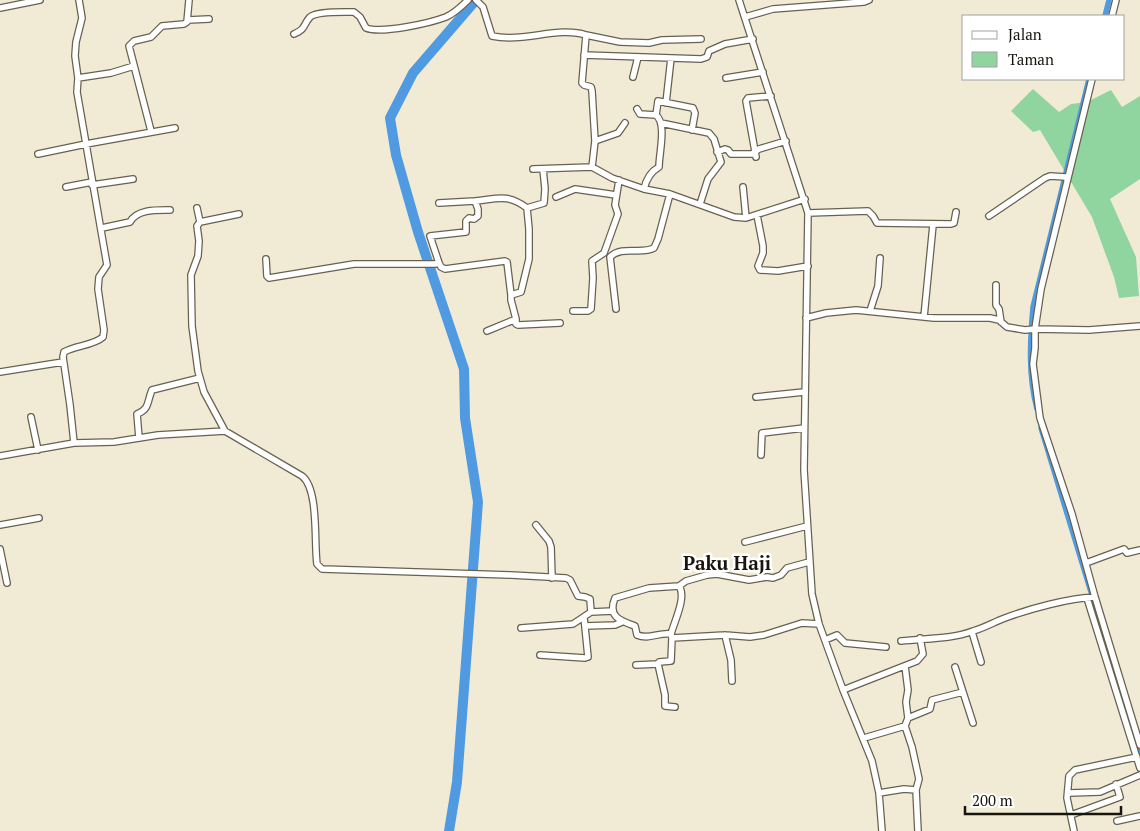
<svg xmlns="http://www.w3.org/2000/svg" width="1140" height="831" viewBox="0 0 1140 831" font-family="'PT Serif',serif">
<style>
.green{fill:#90d49f}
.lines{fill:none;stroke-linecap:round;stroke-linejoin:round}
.canal{stroke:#509ae1;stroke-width:5.5}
.river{stroke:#509ae1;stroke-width:10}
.minor-casing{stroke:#676150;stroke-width:8}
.minor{stroke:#fff;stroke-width:5.5}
.labels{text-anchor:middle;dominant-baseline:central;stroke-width:5;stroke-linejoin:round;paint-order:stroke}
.quarter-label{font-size:19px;font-weight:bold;fill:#17150e;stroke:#fff}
</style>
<rect width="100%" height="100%" fill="#f1ebd6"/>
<path class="green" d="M1033 89 1059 112 1071 104 1087 102 1111 90 1122 107 1140 96V179L1110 199 1136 257 1139 296 1119 298 1114 277 1092 217 1040 130 1033 132 1011 111Z"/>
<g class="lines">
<path class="canal" d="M1105 16 1109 0
M1037 409C1028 375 1030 341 1033 307L1089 79
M1041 428 1140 753"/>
<path class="river" d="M449 831 457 782 478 502 465 418 464 369 418 232 396 155 390 118 413 73 476 0"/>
<defs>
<path id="minor" d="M476 0 483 7 492 36C523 43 558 26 586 35L582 83 584 85 591 87 592 91 595 141 592 167
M739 0 808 213 804 470 812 594 819 624 843 690 872 761 879 793 882 831
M0 8 40 0
M1112 16 1116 0
M745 17 773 9 864 2 869 0
M188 20 209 19
M294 34C306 29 303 25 310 17 316 11 345 12 354 12L360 17 366 28C382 34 430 23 446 17 455 13 461 7 468 0
M586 35 620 42 649 43 662 40 701 39
M584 55 701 59 707 57 709 51 725 44 753 39
M633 77 638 57
M78 78 111 73 134 66
M726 78 763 72
M1092 79 1041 289 1035 329V348L1033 364 1040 418 1072 514 1095 597 1140 745
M666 103 671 58
M637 109 640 114 656 115
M661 123 709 133 714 139 721 162 708 179 700 204
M151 131 129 46 134 41 151 37 162 26 184 24 187 22 189 0
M595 141 618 133 625 123
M717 152 725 149 728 150 731 154H752L759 149 786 141
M38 154 86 144 175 128
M756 157 746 101 748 98 771 96
M533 169 592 167 612 178 644 189 670 194 734 217 746 218 805 199
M92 185 133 179
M66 187 92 182
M743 187 746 218
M644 189C646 180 650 172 659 167 659 153 667 124 656 115L658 101 693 108 695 113 692 130
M556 197 575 189 616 195
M439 203 475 201
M197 208 200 222 197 226 199 241 198 256 191 275 192 326 198 371 204 392 225 431
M808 213 868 211 873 216 877 223 951 224 954 223 956 212
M757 215 763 246V253L758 266 760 270 778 271 808 266
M989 216 1045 178 1050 176 1066 177 1067 180
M200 222 239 214
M102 228 130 222C137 209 157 210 170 210
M266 259 267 276 269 278 354 264H435L439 263 430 236 466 232V221L469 218 474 219 478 216V209L475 201C497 199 507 193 527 208
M439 263 441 267 445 269 505 261 507 262 511 295
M996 285V305L999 309 1001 322
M616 309 610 257C622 245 641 255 654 248L658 239 670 194
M573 311H588L591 309 593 278 592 261 604 253 618 214 615 205 619 180
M870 311 878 286 880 258
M924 317 933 225
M806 318 826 313 856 310 934 318H990L999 320 1007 327 1025 330 1035 329 1089 330 1140 326
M516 319V324L518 325 560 323
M487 331 516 319 511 300V295L521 292 529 259V229L527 208 544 203 545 189 543 169
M0 372 63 362
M756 397 804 392
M31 417 38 450
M139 438 137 414C150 409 147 401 152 390L200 378
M74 443 70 405 63 357 64 352C76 345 93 346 103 337L104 330 98 289 99 277 107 265 77 92 78 78 75 56 76 42 82 18 79 0
M761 455 762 433 804 428
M0 456 74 443 114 442 158 435 225 431 302 476C319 489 314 543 317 564L322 569 511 575 566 578 570 580 578 596 585 597 590 599 591 612
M0 525 39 518
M536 525 549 541 551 547 552 578
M745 542 807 526
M0 549 7 583
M809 562 787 568 781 575 773 578 767 577 749 580 717 574 707 575 686 581 679 586 649 588 615 598C607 617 621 621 635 626L637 635C649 640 659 632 671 634L672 638 725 635 750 637 764 635 802 623 819 624
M1086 563 1124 549 1127 553 1140 550
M1087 598 1140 768
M585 626 615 625 622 622
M521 628 573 624 591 612 613 611
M972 632 981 662
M671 634C674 622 687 597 679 586
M725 635 731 660 732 681
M825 640 837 635 845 643 886 647
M901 641C925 638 949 640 973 631 984 628 994 622 1005 618 1029 609 1069 598 1095 597
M540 655 585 658 588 657 584 617
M658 664 665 695V706L675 707
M636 665 658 664 659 662 671 661 672 638
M905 666 908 690 906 702 908 718 905 726 912 747 919 779 916 790
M843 690 917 661 923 654 920 638
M963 692 973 723
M908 718 930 709 932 700 963 692 955 667
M864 738 905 726
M879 793 904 789 916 790 918 831
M1069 793 1100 792 1140 775
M1071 815 1120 797 1116 784
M1117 821 1140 816
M1074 831 1067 798 1069 776 1075 770 1137 757"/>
</defs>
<use href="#minor" class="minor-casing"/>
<use href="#minor" class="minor"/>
</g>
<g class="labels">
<g class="quarter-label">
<text x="727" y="562">Paku Haji</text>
</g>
</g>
<rect x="962" y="15" width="162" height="65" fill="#ffffff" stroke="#a2a19f"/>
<rect x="972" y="31" width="25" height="8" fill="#ffffff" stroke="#a2a19f"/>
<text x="1008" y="40" font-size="15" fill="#17150e">Jalan</text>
<rect x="972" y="52" width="25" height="15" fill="#90d49f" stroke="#a2a19f"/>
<text x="1008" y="65" font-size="15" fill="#17150e">Taman</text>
<path d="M965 806v8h156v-8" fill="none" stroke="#17150e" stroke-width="2.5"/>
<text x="972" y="806" font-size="15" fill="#17150e" stroke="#ffffff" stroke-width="4" paint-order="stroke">200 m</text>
</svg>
